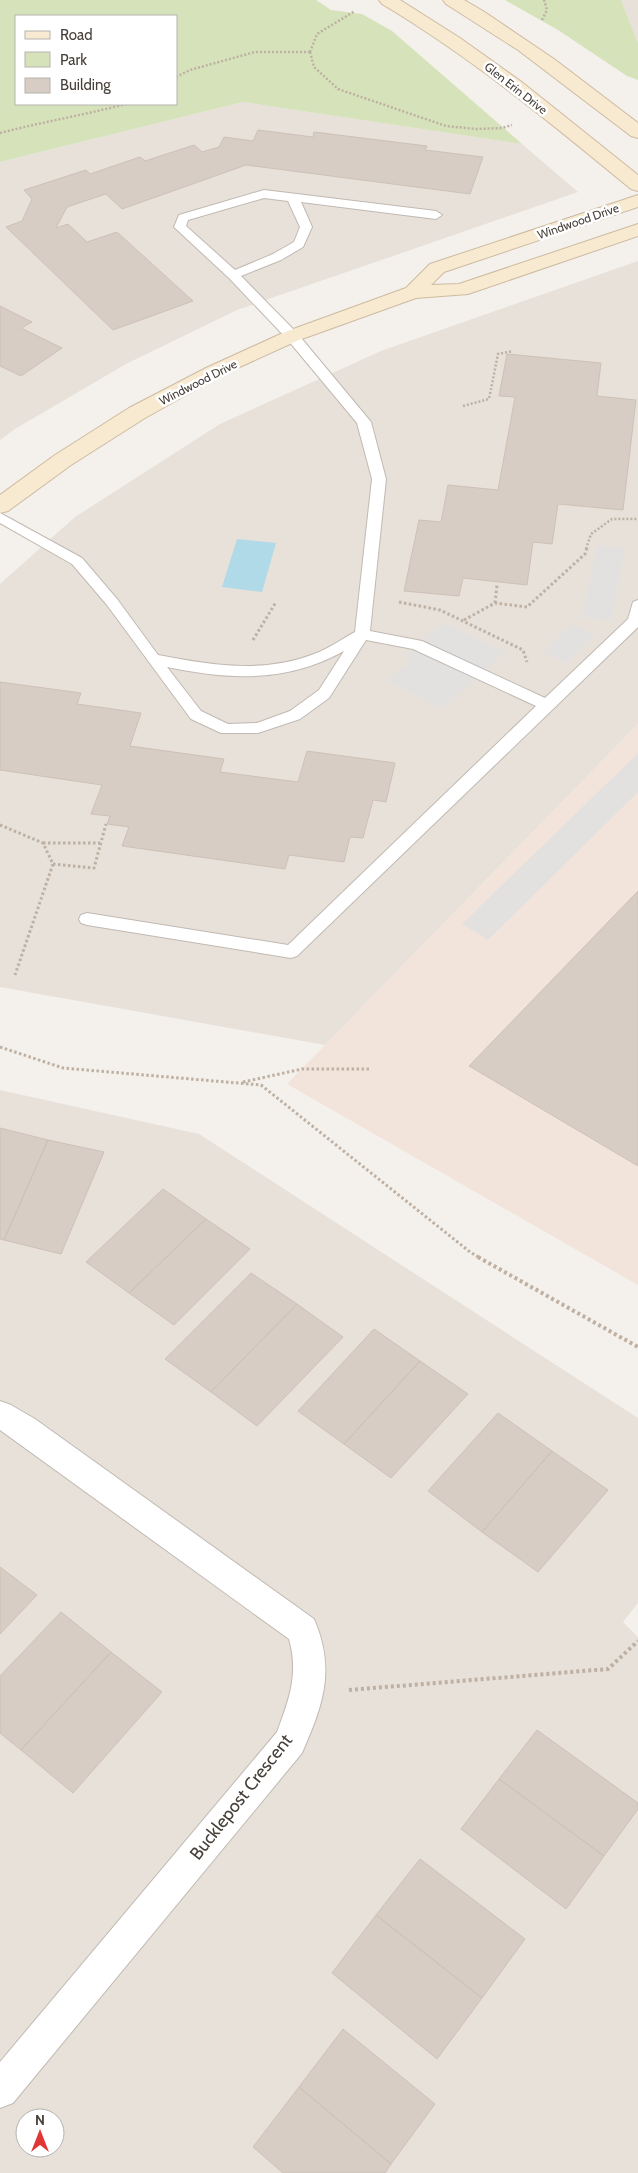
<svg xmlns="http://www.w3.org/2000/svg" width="638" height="2173" viewBox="0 0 638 2173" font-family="Cabin,sans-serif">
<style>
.residential{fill:#e7e1da;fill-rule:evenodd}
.commercial{fill:#f2e4da}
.green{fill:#d6e3ba;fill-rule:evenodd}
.parking{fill:#e3e1df}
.water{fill:#b0dae8}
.building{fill:#d7cdc5;stroke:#cec1b6}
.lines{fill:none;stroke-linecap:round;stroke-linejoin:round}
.lane-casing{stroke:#c1b9b2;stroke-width:2}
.street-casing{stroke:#c1b9b2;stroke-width:2}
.secondary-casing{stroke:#cdbba1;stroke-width:2}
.path-far2{stroke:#beb0a2;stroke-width:2.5;stroke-dasharray:2 2;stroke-linecap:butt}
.path-far1{stroke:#beb0a2;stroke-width:3;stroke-dasharray:2.5 2.5;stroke-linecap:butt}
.path{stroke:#beb0a2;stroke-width:4;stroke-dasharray:3 3;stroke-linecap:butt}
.lane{fill:#fff;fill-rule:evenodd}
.street{fill:#fff;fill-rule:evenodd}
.secondary{fill:#f8e9d1;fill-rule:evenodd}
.labels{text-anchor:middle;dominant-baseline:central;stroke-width:5;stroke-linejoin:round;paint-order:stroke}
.far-street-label{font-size:12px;fill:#47403a;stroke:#fff}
.near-street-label{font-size:18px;fill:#47403a;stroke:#fff}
</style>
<rect width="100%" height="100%" fill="#f4f0eb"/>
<path class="residential" d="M621 0H638V43Z
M243 102 522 144 578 192 237 310 126 364 15 429 0 440V162Z
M638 261V724L325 1045 0 987V584L75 517 220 424 381 351Z
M0 1090 199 1134 638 1418V1603L623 1622 638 1637V2173H0ZM25 2118H55V2148H25Z"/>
<path class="commercial" d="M638 724V1285L287 1084Z"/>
<path class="green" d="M0 0H316L331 10 362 14 392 31 522 144 243 102 0 162ZM16 16H176V104H16Z
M505 0H621L638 43V80L627 76 558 30Z"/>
<path class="parking" d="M597 545 625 549 611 621 582 617Z
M443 622 504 652 442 709 388 681 412 660 405 656Z
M572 624 595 635 567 663 543 652Z
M638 753V792L488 940 462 924Z"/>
<path class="water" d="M237 539 276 543 262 592 222 587Z"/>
<path class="building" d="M258 130 313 137 314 132 427 146 425 150 483 157 470 194 246 165 122 209 106 194 67 207 56 228 68 224 87 242 117 232 193 301 113 330 6 227 22 221 32 199 24 190 86 170 90 174 140 157 145 161 194 145 202 152 219 147 224 137 253 141Z
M0 306 32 322 21 328 62 348 21 376 0 366Z
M507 354 601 363 597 396 636 400 623 510 558 504 552 544 533 542 527 585 463 578 459 596 404 591 419 520 441 522 448 485 498 490 515 397 499 396Z
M0 682 81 693 77 704 141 713 130 746 224 759 220 772 298 782 307 751 395 763 386 802 373 800 363 838 350 837 344 862 289 855 285 869 122 846 129 827 107 824 110 816 91 814 102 785 0 770Z
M638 891V1166L469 1066Z
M0 1128 48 1140 4 1240 0 1239Z
M48 1140 104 1152 61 1254 4 1240Z
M163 1189 206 1219 129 1293 86 1262Z
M206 1219 250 1249 174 1325 129 1293Z
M251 1273 297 1304 211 1392 165 1359Z
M297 1304 343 1337 257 1426 211 1392Z
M374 1329 420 1361 344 1444 298 1411Z
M420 1361 468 1394 391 1478 344 1444Z
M498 1413 552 1451 482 1532 428 1491Z
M552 1451 608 1490 538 1572 482 1532Z
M0 1567 37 1595 0 1634Z
M61 1612 111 1652 21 1750 0 1733V1676Z
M111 1652 162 1692 73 1793 21 1750Z
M537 1730 638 1803V1809L604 1856 499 1779Z
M499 1779 604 1856 566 1909 461 1829Z
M420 1859 525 1939 482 1998 376 1915Z
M376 1915 482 1998 437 2059 332 1973Z
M343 2029 435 2104 391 2164 299 2087Z
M299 2087 391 2164 385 2173H283L253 2147Z"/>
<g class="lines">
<defs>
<path id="lane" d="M264 190 436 211 442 215 436 219 301 202 312 227 303 247 281 260 241 276 297 333 371 422 386 479 370 631 422 641 545 698 628 619 633 602 638 600V627L297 956 291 958 87 925 81 923 79 919 81 915 87 913 288 945 536 706 413 649 366 640 329 698 300 719 258 733H221L191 719 107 605 72 564 0 523V513L82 558 117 599 158 655C210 665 263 674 314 654 328 649 342 639 355 632L372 479 357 423 287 339 229 278 174 227 179 215ZM264 198 288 201 300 227 294 242 273 254 235 270 186 226 188 220ZM344 651 319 690 290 711 257 723 228 724 201 711 167 667C230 680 286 683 344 651Z"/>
<path id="street" d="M0 1401 11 1405 35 1419 314 1619C336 1670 323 1705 302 1753L13 2103 0 2108V2062L277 1732C289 1700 299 1674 289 1639L0 1430Z"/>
<path id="secondary" d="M379 0H400L460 38 523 83 638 175V191L631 189C551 123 471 57 382 4Z
M443 0H464L483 11 554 59 638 123V138L631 136 518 50 446 4Z
M638 195V207L444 272 431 285 459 284 638 224V236L468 294 416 298 299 340 220 376 145 418 71 465 8 511 0 513V495L55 455 129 408 206 368 285 332 406 288 430 264Z"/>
</defs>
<use href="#lane" class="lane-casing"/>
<use href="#street" class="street-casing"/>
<use href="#secondary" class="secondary-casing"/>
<path class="path-far2" d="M542 20 547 10 544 0
M310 52 314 67 338 89 446 126 476 129 502 128 512 125
M310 52 317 34 355 11
M176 77 190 70 255 52H310
M0 133C42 122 84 115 126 104
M463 406 489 399 498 354 513 351
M586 549 591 534 612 519H638"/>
<path class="path-far1" d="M399 602 440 610 523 650 527 662
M495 603 497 585
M464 620 495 603 527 607 585 554 587 548
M253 640 276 602
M0 825 43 843 53 864 15 975
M43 843H100
M53 864 94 868 106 824
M0 1047 63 1068 261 1085 470 1252 480 1258
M243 1082 302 1069H369"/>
<path class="path" d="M478 1257 638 1347
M349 1690 608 1669 638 1641"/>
<use href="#lane" class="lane"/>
<use href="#street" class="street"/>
<use href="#secondary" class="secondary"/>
</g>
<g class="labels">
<g class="far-street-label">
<text transform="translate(516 88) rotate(38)">Glen Erin Drive</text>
<text transform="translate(578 221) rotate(-19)">Windwood Drive</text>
<text transform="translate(198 382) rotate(-27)">Windwood Drive</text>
</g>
<g class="near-street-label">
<text transform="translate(241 1797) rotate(-52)">Bucklepost Crescent</text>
</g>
</g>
<rect x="15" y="15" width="162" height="90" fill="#ffffff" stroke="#b5b3b0"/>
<rect x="25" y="31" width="25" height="8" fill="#f8e9d1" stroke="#b5b3b0"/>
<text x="60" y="40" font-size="15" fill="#47403a">Road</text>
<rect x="25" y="52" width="25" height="15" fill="#d6e3ba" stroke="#b5b3b0"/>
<text x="60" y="65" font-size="15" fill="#47403a">Park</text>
<rect x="25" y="78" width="25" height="15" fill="#d7cdc5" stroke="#b5b3b0"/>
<text x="60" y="90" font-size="15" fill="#47403a">Building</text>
<g transform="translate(40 2133)"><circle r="24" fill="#ffffff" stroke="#b5b3b0"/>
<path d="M0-4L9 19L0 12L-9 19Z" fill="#e03736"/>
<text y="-8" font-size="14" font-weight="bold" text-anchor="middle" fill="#47403a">N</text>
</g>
</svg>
